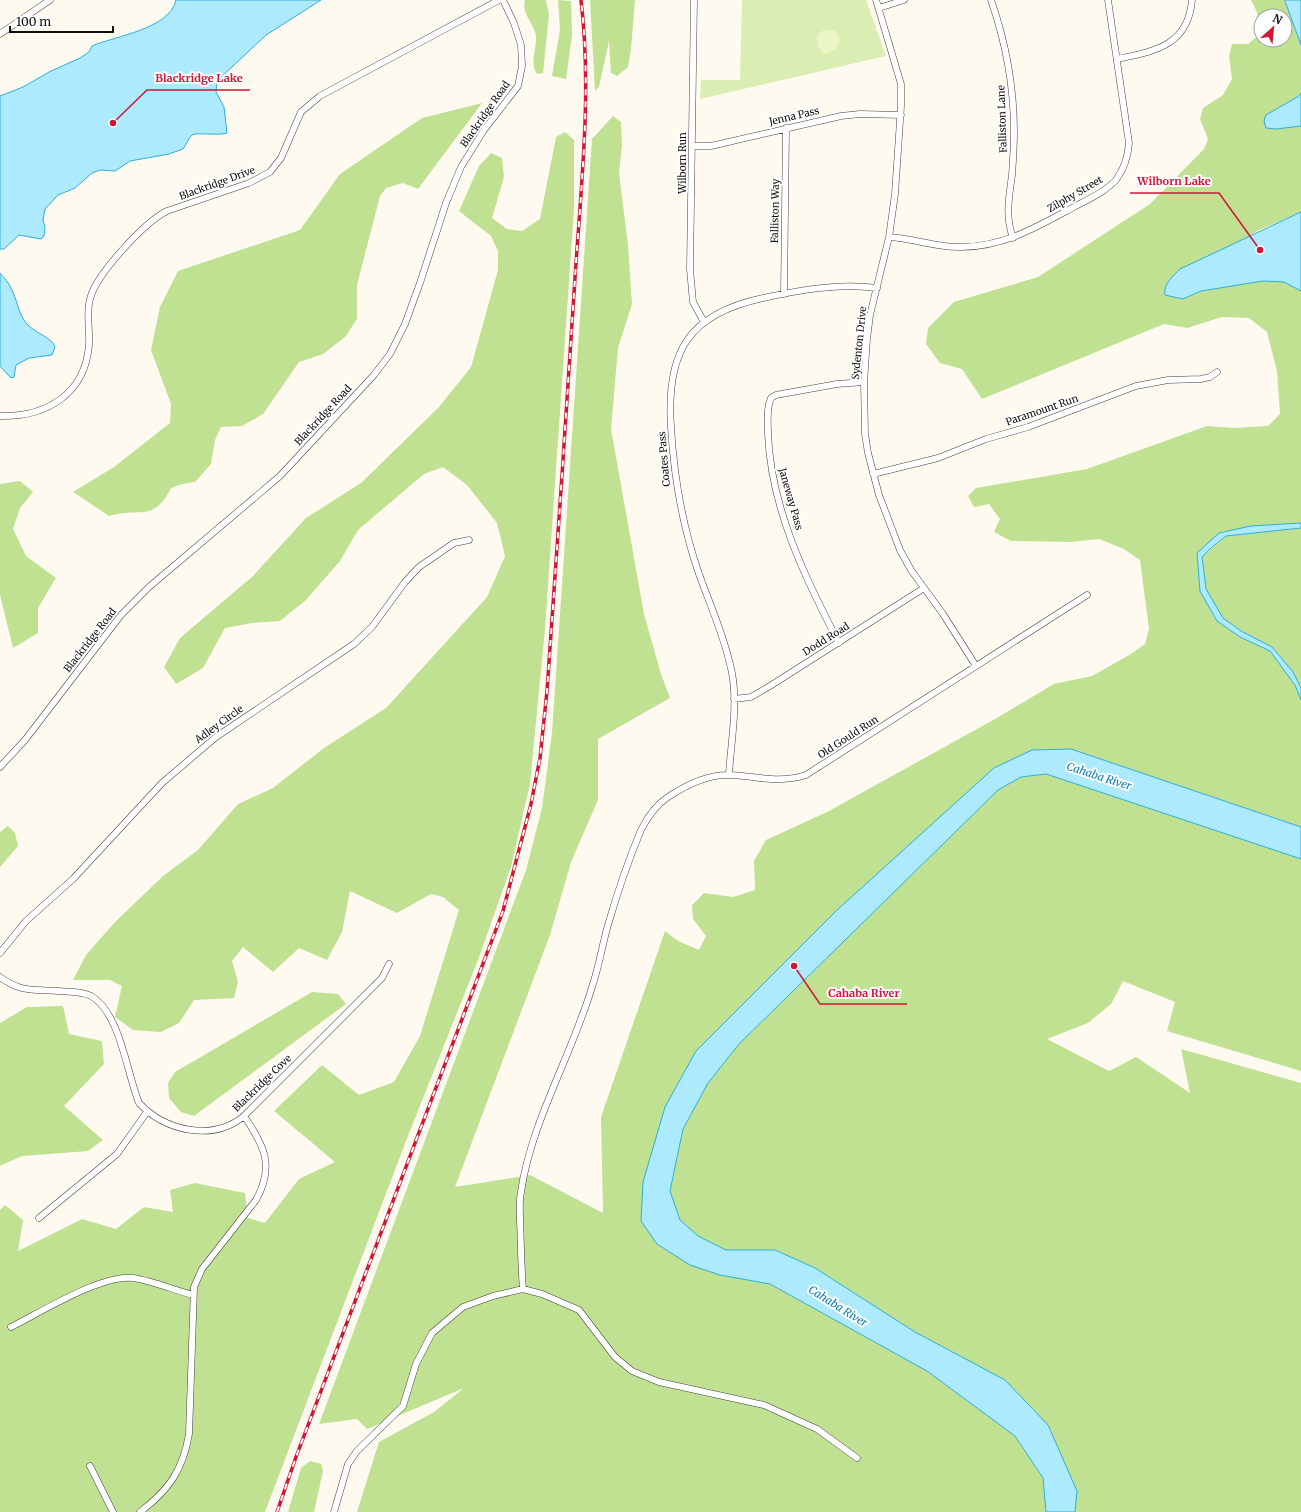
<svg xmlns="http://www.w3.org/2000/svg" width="1301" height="1512" viewBox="0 0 1301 1512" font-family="Merriweather,serif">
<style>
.green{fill:#daeeb4}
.forest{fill:#c0e192;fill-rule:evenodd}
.pitch{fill:#ebf5c7}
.water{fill:#aeeafd;stroke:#2daddc}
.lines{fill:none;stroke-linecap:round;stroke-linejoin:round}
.street-casing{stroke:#414141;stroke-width:7}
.street{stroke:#fff;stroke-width:6}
.rail-casing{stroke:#ce1637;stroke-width:3.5}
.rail{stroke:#fff;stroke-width:2;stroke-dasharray:6;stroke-linecap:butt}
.labels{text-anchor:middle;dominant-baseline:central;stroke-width:4;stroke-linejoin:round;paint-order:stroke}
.street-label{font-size:10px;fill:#0e0e0e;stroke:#fff}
.water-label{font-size:11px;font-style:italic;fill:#097caf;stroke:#fff}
.leader{fill:none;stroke:#ce1637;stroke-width:1.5}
.callout-dot{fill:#ce1637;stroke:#fff;stroke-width:1.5}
.callout-label{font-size:11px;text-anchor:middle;font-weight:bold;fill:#ce1637;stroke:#fff;stroke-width:4;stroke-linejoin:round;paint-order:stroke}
</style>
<rect width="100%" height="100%" fill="#fffaf0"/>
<path class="green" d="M742 0H866L886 56 700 99 701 80H740Z"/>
<path class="forest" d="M525 0H546L549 15 543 73 537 74C529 63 537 49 536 36 534 23 521 14 525 0Z
M558 0 571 1 572 35 566 79 552 76 560 30Z
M590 0H635L631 49 628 67 617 76 611 73 609 41 599 87 595 91Z
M1251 0H1285L1301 45V93L1266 128 1276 129 1301 126V212L1257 231 1165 295 1183 299 1201 291 1263 281 1284 282 1301 291V523L1251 526 1219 533 1197 554 1200 591 1217 621 1240 637 1270 651 1295 685 1301 700V827L1071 749 1032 750 696 1051 643 1182 720 1275 770 1284 927 1371 1015 1436 1043 1478 1046 1512H357L379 1442 434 1412 464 1388 367 1429 357 1419 319 1424 526 870 542 808 552 733 592 139 613 116 621 122 622 145 619 173 628 245 632 304 618 348 611 429 644 614 661 674 670 698 598 739V800L571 862 550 935 455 1187 530 1175 603 1213 601 1117 665 931 678 941 699 950 706 936 693 919 692 905 704 893 733 897 755 890 754 861 766 840 827 812 995 719 1054 684 1092 676 1131 654 1145 644 1149 629 1140 560 1124 549 1099 539 1071 542 1011 541 994 532 1000 519 989 504 974 507 968 496 976 488 1087 469 1207 426 1234 428 1268 426 1280 414 1277 371 1267 332 1249 318 1222 317 1187 328 1164 324 982 399 962 369 940 363 926 344 928 328 954 302 1038 277 1150 204 1204 149 1208 139 1200 119 1203 108 1223 95 1232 79 1229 56 1232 44H1248L1259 35 1257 12ZM1261 16H1285V40H1261Z
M482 103 418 189 403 183 386 188 380 196 357 285V319L345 337 323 354 299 362 263 414 242 426 221 427 215 440 211 464 195 482 182 484 171 488C154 523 139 507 109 516L73 492 114 467 170 423 171 404 151 350 160 307 178 271 300 230 340 174 422 118Z
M565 132 574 140V209L545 629 530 784 511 867 478 960 406 1141 265 1512H0V1210L5 1205 23 1220 18 1251 82 1219 116 1229 144 1207 173 1212 170 1190 195 1183 245 1193 248 1218 265 1223 299 1179 335 1162 274 1111 322 1065 359 1095 394 1082 420 1036 459 910 443 897 431 894 397 913 350 891 342 932 327 960 299 948 273 972 243 947 232 961 238 982 234 998 194 1000 179 1023 161 1032 133 1030 115 1017 122 986 110 980H73L86 955 115 922 163 876 198 850 238 804 273 788 324 748 386 708 487 597 505 556 497 523 467 485 443 467 424 474 358 530 340 561 305 601 280 621 252 623 225 628 203 668 176 684 164 667 180 638 252 577 306 518 361 483 439 407 471 367 498 270V251L491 236 459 211 479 166 491 153 502 158 504 177 492 218 507 229 522 231 540 219 556 137Z
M20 481 33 492 20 508 13 529 26 556 56 578 38 608V633L13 648 0 595V484Z
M1301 528V688L1293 672 1272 647 1241 631 1223 618 1206 589 1202 557 1226 536Z
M1046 774 1301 859V1071L1167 1031 1175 1002 1123 981 1111 1004 1088 1023 1047 1039 1109 1071 1136 1057 1190 1093 1181 1049 1301 1083V1512H1075L1077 1491 1005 1380 915 1332 815 1268 775 1250H726L698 1236 680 1220 670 1191 683 1129 708 1083 739 1044 998 790 1021 777Z
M8 826 15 833 18 846 0 867V832Z
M312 992 338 994 346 1004 194 1116 181 1112 169 1098 168 1083 175 1072Z
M63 1006 69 1034 102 1041 104 1064 64 1106 103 1140 88 1151 22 1156 0 1166V1023L27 1007Z
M310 1461 321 1464 323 1471 314 1512H288L301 1468Z"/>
<path class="pitch" d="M824 30H835L840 40 837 49 825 54C818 50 812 36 824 30Z"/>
<path class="water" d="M176 0H321L266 35 217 81 216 92 224 107 227 133C218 136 196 132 192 135 188 139 186 145 183 149L169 154 130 161 115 171 100 170 92 173 75 188 58 195 45 209 43 220 45 227 44 236 41 239 19 235 4 249H0V96L23 87 49 72 80 58 89 52 92 46C115 36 170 29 176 0Z
M1285 0H1301V45L1285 1Z
M1301 93V126L1276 129 1266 128 1264 121 1266 115 1299 96Z
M1301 212V291L1284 282 1263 281 1201 291 1183 299 1165 295C1163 284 1173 276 1180 269Z
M0 273C4 278 9 283 11 288 17 299 18 313 26 323 33 332 53 338 55 347L52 355 29 358 16 365 14 377 11 378 0 366Z
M1301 523V528L1226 536 1211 548 1202 557 1206 589 1223 618 1241 631 1272 647 1293 672 1301 688V700L1295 685 1270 651 1240 637 1217 621 1200 591 1197 553 1219 533 1251 526Z
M1071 749 1301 827V859L1046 774 1021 777 998 790 739 1044 708 1083 683 1129 670 1191 680 1220 698 1236 726 1250H775L815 1268 915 1332 1005 1380 1048 1425 1077 1491 1075 1512H1046L1043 1478 1015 1436 927 1371 770 1284 720 1275 690 1265 657 1244 641 1221 643 1182 665 1107 696 1051 836 911 994 768 1032 750Z"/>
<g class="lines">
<defs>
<path id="street" d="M694 0 690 269 693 302 704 322
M876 0 901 84V106L895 194 889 237 870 315 867 339 864 382 865 434 868 453 879 495 900 550 911 570 943 614 976 666
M991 0C1006 43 1014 87 1014 132 1014 146 1013 161 1012 175 1009 198 1005 216 1013 238
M879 8 904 0
M0 34 50 0
M1117 59C1155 51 1188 46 1192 0
M692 146H711L841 116 860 114 901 115
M889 237C913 238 937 248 961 247 1003 247 1037 227 1072 208 1087 200 1105 192 1116 180 1124 169 1128 157 1129 143L1108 0
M784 294 786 128
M0 416C47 417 85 394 89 345 90 329 86 314 90 299 96 274 145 222 167 211L249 183 270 172 281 158 301 112 320 96 499 0
M873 474 938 458 986 439 1028 427 1136 386 1168 380 1201 379 1210 377 1217 372
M839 643C805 578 771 508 768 434 768 422 766 409 771 398L776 395 837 384 864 382
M734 699 751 697 770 686 924 588
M0 767 25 740 121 615 149 587 280 476 374 375 390 354 405 324 420 283 446 203 461 167 484 130 518 86 522 66 521 45 514 23 503 0
M729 774C731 742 738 706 732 673 725 639 711 607 699 574 682 525 674 478 671 427 666 352 688 314 763 298 800 290 839 283 877 288
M0 953 26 921 73 879 162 783 216 737 354 644 372 627 405 582 419 567 454 543 469 540
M0 977C22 993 33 989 58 991 68 992 81 991 91 996 120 1012 127 1074 139 1103 165 1131 213 1142 244 1116L382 978 389 964
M39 1218 117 1154 147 1112
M11 1327C41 1312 102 1274 133 1278 153 1281 174 1290 193 1295
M857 1458 817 1429 764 1405 659 1382 632 1371 615 1357 579 1310 542 1294 523 1289C521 1266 521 1243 520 1219 520 1210 519 1201 521 1192 531 1122 572 1055 592 987 599 967 602 946 608 925 617 894 628 861 641 830 647 818 656 805 668 797 686 785 708 774 730 775 758 776 777 784 806 775L1087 595
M90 1466 113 1512
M140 1512C169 1490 183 1470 189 1434L194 1287 202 1269 256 1200C275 1166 264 1145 244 1116
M334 1512 348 1464 357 1451 403 1406 416 1364 432 1333 463 1307 493 1296 523 1289"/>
</defs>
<use href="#street" class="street-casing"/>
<use href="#street" class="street"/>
<defs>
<path id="rail" d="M277 1512 296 1457 503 911 531 804 540 758 547 691C557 553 566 416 575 278 581 186 592 92 581 0"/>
</defs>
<use href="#rail" class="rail-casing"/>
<use href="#rail" class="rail"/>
</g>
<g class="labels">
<g class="street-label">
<text transform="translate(485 114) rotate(-55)">Blackridge Road</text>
<text transform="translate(794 116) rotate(-13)">Jenna Pass</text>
<text transform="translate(1002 119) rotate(-92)">Falliston Lane</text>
<text transform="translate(682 163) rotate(-90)">Wilborn Run</text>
<text transform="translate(217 183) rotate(-20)">Blackridge Drive</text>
<text transform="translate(1075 194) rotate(-30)">Zilphy Street</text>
<text transform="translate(775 211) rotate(-89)">Falliston Way</text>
<text transform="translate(859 343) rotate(-84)">Sydenton Drive</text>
<text transform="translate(1042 410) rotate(-19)">Paramount Run</text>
<text transform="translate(323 415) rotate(-47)">Blackridge Road</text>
<text transform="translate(664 459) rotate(-95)">Coates Pass</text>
<text transform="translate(791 499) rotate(74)">Janeway Pass</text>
<text transform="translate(826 639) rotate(-32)">Dodd Road</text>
<text transform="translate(90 640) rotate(-52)">Blackridge Road</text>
<text transform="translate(219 724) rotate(-36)">Adley Circle</text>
<text transform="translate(848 737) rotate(-33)">Old Gould Run</text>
<text transform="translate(262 1083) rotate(-44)">Blackridge Cove</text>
</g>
<g class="water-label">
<text transform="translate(1099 776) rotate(18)">Cahaba River</text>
<text transform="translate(838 1306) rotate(32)">Cahaba River</text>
</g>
</g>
<path class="leader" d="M113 123L147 90H250M1260 250L1219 193H1130M794 966L820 1004H907"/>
<g class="callout-dot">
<circle cx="113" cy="123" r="4"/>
<circle cx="1260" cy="250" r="4"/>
<circle cx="794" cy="966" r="4"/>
</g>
<g class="callout-label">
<text x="199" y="82">Blackridge Lake</text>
<text x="1174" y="185">Wilborn Lake</text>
<text x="864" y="997">Cahaba River</text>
</g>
<g transform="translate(1273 28) rotate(27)"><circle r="19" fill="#ffffff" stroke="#9f9f9f"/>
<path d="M0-3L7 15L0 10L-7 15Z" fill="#ce1637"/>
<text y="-6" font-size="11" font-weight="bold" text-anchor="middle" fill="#0e0e0e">N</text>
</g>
<path d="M10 26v6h103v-6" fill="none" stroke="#0e0e0e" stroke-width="2"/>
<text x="16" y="26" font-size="12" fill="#0e0e0e" stroke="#ffffff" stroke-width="3" paint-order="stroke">100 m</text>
</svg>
